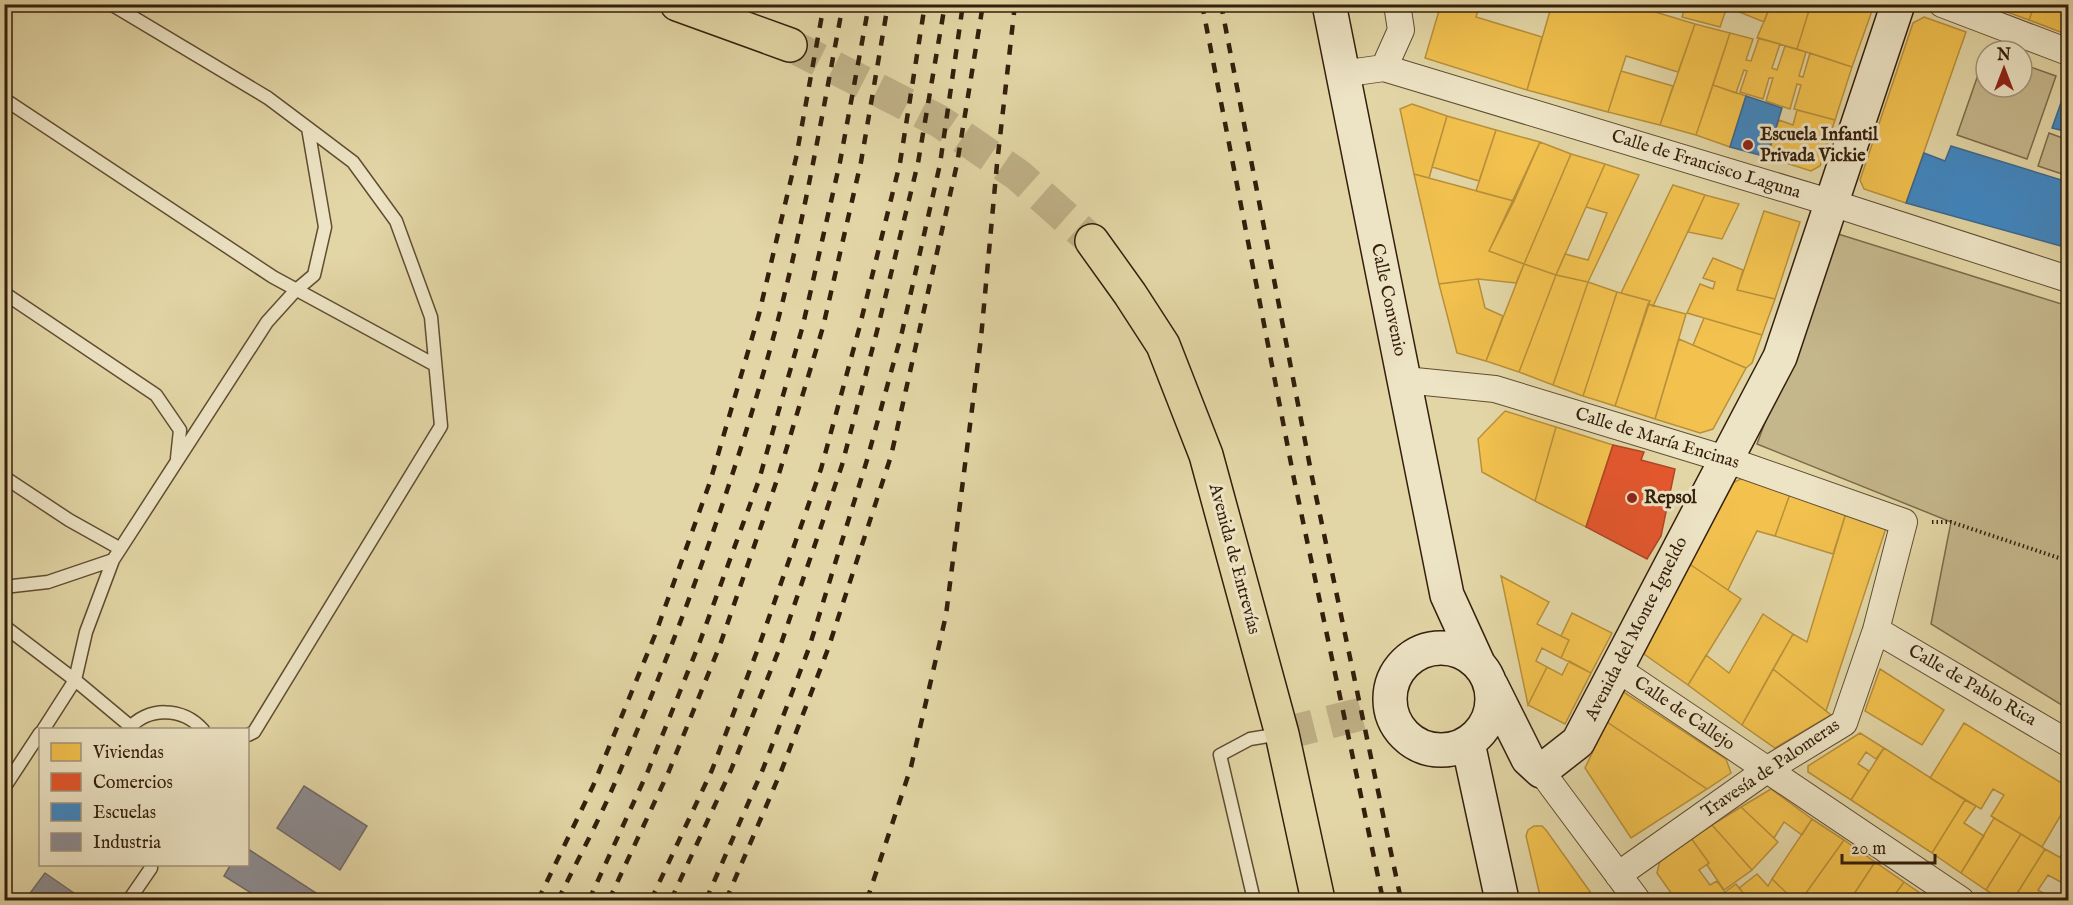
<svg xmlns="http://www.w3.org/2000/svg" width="2073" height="905" viewBox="0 0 2073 905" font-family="'IM FELL English',serif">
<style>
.green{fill:#c5b78c;stroke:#7c6b4c;stroke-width:1.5}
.homes{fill:#f2c14e;stroke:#b9903a;stroke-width:1.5}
.shops{fill:#e4572e;stroke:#af4624;stroke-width:1.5}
.schools{fill:#3f88c5;stroke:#3c688e;stroke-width:1.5}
.industry{fill:#8d8d92;stroke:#726c6a;stroke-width:1.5}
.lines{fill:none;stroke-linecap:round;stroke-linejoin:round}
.secondary-tunnel{stroke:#c0b187;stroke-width:33;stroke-dasharray:33 16;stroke-linecap:butt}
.primary-tunnel{stroke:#c0b187;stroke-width:33;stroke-dasharray:33 16;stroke-linecap:butt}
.lane-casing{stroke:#604d32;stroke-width:15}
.street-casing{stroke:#604d32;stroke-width:28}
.secondary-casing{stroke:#341f0c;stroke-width:36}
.primary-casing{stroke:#341f0c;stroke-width:36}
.path{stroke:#341f0c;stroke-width:4;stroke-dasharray:1.5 3;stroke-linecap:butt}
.lane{stroke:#ede4c5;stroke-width:12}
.street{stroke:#ede4c5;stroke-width:26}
.secondary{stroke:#ede4c5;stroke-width:33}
.primary{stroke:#e3d6a6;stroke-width:33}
.rail{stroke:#341f0c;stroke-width:4.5;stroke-dasharray:10 10;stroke-linecap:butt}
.poi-dot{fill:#8f2418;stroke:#ede4c5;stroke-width:2}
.labels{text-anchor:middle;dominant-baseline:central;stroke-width:6;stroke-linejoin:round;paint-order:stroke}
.poi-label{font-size:18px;font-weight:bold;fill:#341f0c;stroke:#ede4c5;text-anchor:start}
.street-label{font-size:18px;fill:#341f0c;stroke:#ede4c5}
</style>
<rect width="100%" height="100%" fill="#e3d6a6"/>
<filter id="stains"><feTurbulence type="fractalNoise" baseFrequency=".00333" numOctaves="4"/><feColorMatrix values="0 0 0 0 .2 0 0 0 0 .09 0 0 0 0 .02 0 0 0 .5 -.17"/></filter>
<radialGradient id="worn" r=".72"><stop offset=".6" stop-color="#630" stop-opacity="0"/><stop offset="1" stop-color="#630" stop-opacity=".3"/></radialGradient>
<path class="green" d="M1986 52V87H2022V64L2056 76 2027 159 1957 135Z
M2049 133 2068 140V176L2038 166Z
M1835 233 2068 306V709L1931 624 1951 522 1757 444Z"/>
<path class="homes" d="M1441 4H1480L1476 17 1542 37 1527 90 1425 58Z
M1552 4H1629L1695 24 1678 72 1626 56 1608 112 1527 90Z
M1686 4H1728L1720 27 1682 17Z
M1728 4H1771L1764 22 1727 7Z
M1771 4H1811L1797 49 1757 38Z
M1811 4H1871L1873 8 1852 67 1797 49Z
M1985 4H2035L2029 20Z
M2035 4H2068V35L2029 20Z
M1924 17 1966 32 1906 203 1864 189 1860 180 1913 23Z
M1695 24 1730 33 1696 135 1660 125Z
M1730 33 1753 39 1746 60 1751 61 1759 38 1780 44 1772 68 1777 70 1785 46 1806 52 1799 76 1803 77 1810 53 1852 67 1835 120 1794 109 1801 85 1797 84 1790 109 1766 101 1773 78H1769L1763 99 1740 92 1747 71 1744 70 1736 93 1713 85Z
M1621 71 1673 86 1660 125 1608 112Z
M1713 85 1746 96 1730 147 1696 135Z
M1412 104 1447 116 1429 178 1414 174 1400 109Z
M1797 110 1835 120 1820 166 1811 171 1767 157 1779 120 1793 125Z
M1447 116 1496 130 1479 181 1432 167Z
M1496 130 1540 142 1514 201 1476 191Z
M1540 142 1571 154 1524 264 1489 251Z
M1571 154 1605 164 1556 275 1524 264Z
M1605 164 1639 175 1588 282 1556 275 1565 254 1588 260 1607 213 1586 207Z
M1414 174 1514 201 1489 251 1524 264 1516 283 1478 279 1439 284Z
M1673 185 1705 195 1653 306 1648 304 1650 301 1621 293Z
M1705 195 1739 204 1722 239 1688 232Z
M1764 211 1800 222 1775 299 1737 290Z
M1713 258 1743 270 1737 290 1775 299 1762 335 1687 313 1700 284 1713 289 1715 282 1703 278Z
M1524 264 1556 275 1519 372 1486 361Z
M1556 275 1588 282 1553 385 1519 372Z
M1478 279 1485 308 1503 316 1486 361 1457 353 1439 284Z
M1588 282 1617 292 1583 396 1553 385Z
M1617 292 1650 301 1615 406 1583 396Z
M1648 304 1686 314 1655 419 1615 406Z
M1704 318 1762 335 1752 363 1746 368 1693 345Z
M1679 339 1746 368 1713 429 1700 433 1655 419Z
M1505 411 1556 427 1535 501 1482 472 1478 439Z
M1556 427 1613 445 1586 527 1535 501Z
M1745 477 1790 494 1775 536 1757 531 1728 590 1688 563 1728 485Z
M1790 494 1846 513 1833 554 1775 536Z
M1846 513 1886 528 1826 711 1773 669 1793 634 1807 642Z
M1688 563 1741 599 1688 685 1644 654Z
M1501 576 1549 602 1537 624 1569 640 1561 658 1542 648 1536 661 1547 667 1528 705Z
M1572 613 1612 633 1591 673 1561 658 1569 640 1561 636Z
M1763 614 1793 634 1742 725 1688 685 1706 655 1729 673Z
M1569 661 1591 673 1565 724 1528 705 1547 667 1562 675Z
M1773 669 1831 715 1775 748 1742 725Z
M1880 669 1944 710 1922 745 1865 711Z
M1622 691 1726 759 1731 773 1707 789 1607 722Z
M1607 722 1707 789 1631 838 1585 768Z
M1964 723 2068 787V803L2042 847 1991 816 2004 795 1993 789 1981 809 1930 778Z
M1860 733 1884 748 1876 759 1866 752 1858 764 1869 771 1851 800 1808 772V766Z
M1884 748 1965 800 1932 853 1851 800Z
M1771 789 1812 819 1802 835 1784 822 1774 838 1741 807Z
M1965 800 1976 806 1964 823 1984 836 1961 873 1932 853Z
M1741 807 1778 842 1752 870 1712 825Z
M1994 818 2021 834 1986 890 1961 873Z
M1812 819 1844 840 1801 900H1794L1772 879Z
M1712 825 1752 870 1724 890 1707 865 1709 863 1691 838Z
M1534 826H1542L1546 830 1596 900H1541L1526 836 1528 830Z
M2021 834 2045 849 2013 900H2002L1986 890Z
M1691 838 1709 863 1699 870 1710 885 1717 881 1725 892 1713 900H1676L1657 873 1660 860Z
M1844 840 1875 862 1850 900H1801Z
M2068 843V862L2060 857Z
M2045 849 2068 862V886L2048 875 2038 890 2054 900H2013Z
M1875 862 1904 882 1891 900H1850Z
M1757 874 1768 886 1772 879 1794 900H1749L1739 888Z
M1904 882 1930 900H1891Z
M1736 884 1749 900H1713L1725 892Z"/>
<path class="shops" d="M1613 445 1644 452 1641 460 1675 469 1661 536 1647 559 1586 527Z"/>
<path class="schools" d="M2068 83V132L2052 128Z
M1746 96 1782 108 1767 157 1730 147Z
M1951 146 2068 182V248L1906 203 1924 153 1945 161Z"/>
<path class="industry" d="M304 786 367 826 340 870 277 828Z
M248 849 327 900H262L224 876 231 864H248Z
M45 873 84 900H25Z"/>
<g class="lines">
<path class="secondary-tunnel" d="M1282 734 1389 707"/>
<path class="primary-tunnel" d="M790 45 939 121 1018 175 1092 241"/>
<defs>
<path id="lane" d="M111 4 268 98 308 128
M4 99 273 277 435 365
M4 293 156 395 180 430 177 458
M4 477 69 520 119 548
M4 587 48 582 113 560 267 322 295 291 314 275 325 227 308 128 353 162 396 221 431 317 441 426 254 732 248 735
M4 626 75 680 130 726
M43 730 75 680 86 632 113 560
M128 730C147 706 183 707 203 730
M4 788 40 733
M129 900 151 868V864
M1254 900 1220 755 1250 739 1281 734"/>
<path id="street" d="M1942 4 2068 52
M1384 68 1401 30 1397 4
M1341 74 1384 68 1832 203 2068 279
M1405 380 1495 389 1725 459 1904 522 1876 630 1844 723 1768 769 1618 875
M1876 630 2068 743
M1616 668 1961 900
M1541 771 1637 900"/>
<path id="secondary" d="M1329 4 1447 595 1478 663
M1390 699a51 51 0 1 1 102 0a51 51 0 1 1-102 0Z
M1491 685 1528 759 1541 771 1578 742 1780 357 1898 4
M1468 743 1502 900"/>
<path id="primary" d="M677 4 790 45
M1092 241 1130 294 1163 345 1206 455 1282 734 1318 900"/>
</defs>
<use href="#lane" class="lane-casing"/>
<use href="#street" class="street-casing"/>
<use href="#secondary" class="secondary-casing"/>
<use href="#primary" class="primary-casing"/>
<path class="path" d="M1932 522H1951L2068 561"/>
<use href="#lane" class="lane"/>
<use href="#street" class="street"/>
<use href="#secondary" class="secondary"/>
<use href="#primary" class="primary"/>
<path class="rail" d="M1202 4 1294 479 1383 900
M1221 4 1312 477 1401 900
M538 900 593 786 655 635 710 482 759 314 796 158 824 4
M558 900C575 865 594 830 610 794 677 641 735 482 778 320 805 216 823 110 843 4
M589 900 648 771 699 644 759 480 803 325 840 162 869 4
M609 900 669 771 720 645 778 477 823 327 861 162 888 4
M651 900 712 770 759 646 821 469 859 329 900 163 925 4
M671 900 731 770 780 647 842 465 877 331 918 163 945 4
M706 900 763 769 809 648 867 460 902 332 940 164 963 4
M726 900 782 769 828 649 891 456 957 164 983 4
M867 900 911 767 946 615 981 338 997 164 1015 4"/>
</g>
<g class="poi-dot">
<circle cx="1748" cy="145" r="6"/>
<circle cx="1632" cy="498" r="6"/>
</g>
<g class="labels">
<g class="poi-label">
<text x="1760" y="135">Escuela Infantil<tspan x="1760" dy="21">Privada Vickie</tspan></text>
<text x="1644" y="498">Repsol</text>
</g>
<g class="street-label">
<text transform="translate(1706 165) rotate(17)">Calle de Francisco Laguna</text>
<text transform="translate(1388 300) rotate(78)">Calle Convenio</text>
<text transform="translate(1657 439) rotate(17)">Calle de María Encinas</text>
<text transform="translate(1234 559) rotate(75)">Avenida de Entrevías</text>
<text transform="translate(1637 629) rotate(-63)">Avenida del Monte Igueldo</text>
<text transform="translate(1972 686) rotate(30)">Calle de Pablo Rica</text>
<text transform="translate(1684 714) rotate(34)">Calle de Callejo</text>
<text transform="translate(1771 769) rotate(-34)">Travesía de Palomeras</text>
</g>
</g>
<rect width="2073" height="905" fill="none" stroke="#e3d6a6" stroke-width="24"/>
<rect x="6" y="6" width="2061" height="893" fill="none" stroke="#341f0c" stroke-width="3"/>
<rect x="12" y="12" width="2049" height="881" fill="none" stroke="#341f0c" stroke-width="1.5"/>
<rect x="39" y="728" width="210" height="138" fill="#ede4c5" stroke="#a3957b" stroke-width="1.5"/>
<rect x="51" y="743" width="30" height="18" fill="#f2c14e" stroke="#a3957b" stroke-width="1.5"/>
<text x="93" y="758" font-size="18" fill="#341f0c">Viviendas</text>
<rect x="51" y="773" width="30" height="18" fill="#e4572e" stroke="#a3957b" stroke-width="1.5"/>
<text x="93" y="788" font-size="18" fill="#341f0c">Comercios</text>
<rect x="51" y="803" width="30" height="18" fill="#3f88c5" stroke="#a3957b" stroke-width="1.5"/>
<text x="93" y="818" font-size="18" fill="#341f0c">Escuelas</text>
<rect x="51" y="833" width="30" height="18" fill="#8d8d92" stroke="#a3957b" stroke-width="1.5"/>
<text x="93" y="848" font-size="18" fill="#341f0c">Industria</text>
<g transform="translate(2004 69)"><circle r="28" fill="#ede4c5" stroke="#a3957b" stroke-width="1.5"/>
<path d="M0-4.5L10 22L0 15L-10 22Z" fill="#8f2418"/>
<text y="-9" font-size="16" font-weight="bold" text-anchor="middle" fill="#341f0c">N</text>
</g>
<path d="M1842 854v9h93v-9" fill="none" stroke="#341f0c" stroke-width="3"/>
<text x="1851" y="854" font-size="18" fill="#341f0c" stroke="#ede4c5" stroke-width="4.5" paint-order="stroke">20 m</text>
<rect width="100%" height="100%" filter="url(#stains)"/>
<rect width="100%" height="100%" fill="url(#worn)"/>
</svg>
